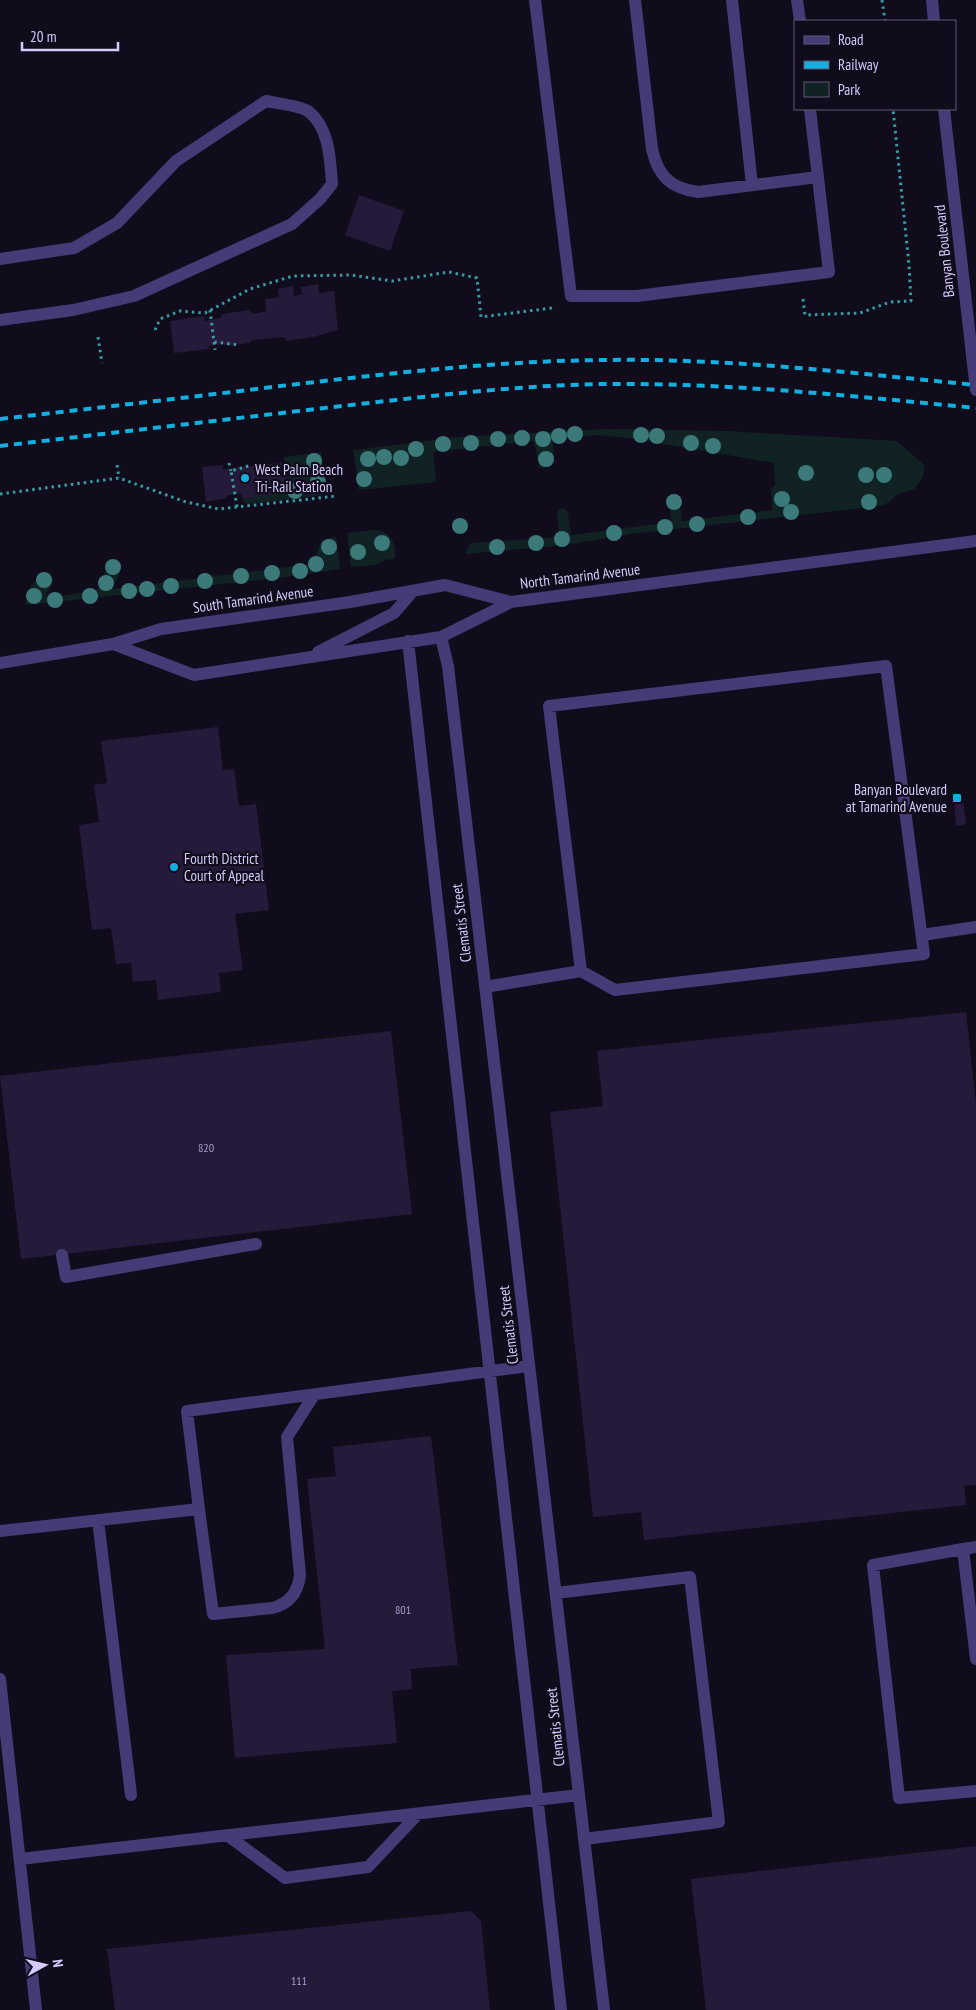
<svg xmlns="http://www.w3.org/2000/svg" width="976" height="2010" viewBox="0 0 976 2010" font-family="'PT Sans Narrow',sans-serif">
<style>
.green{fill:#102224}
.building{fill:#251a3a}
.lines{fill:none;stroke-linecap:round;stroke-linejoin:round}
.path{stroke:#359ca4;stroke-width:3;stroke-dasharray:2.5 4;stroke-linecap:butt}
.minor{stroke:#453b77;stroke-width:12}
.rail{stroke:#11b0e0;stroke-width:4;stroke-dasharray:8 6;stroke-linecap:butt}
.tree{fill:#3b7a79}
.poi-dot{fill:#11b0e0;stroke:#110c1b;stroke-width:2}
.labels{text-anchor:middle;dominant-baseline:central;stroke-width:4.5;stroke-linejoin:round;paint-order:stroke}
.number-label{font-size:12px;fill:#aa9ecb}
.street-label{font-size:15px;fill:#d6cafb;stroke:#110c1b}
.poi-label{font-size:15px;fill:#d6cafb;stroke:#110c1b;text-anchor:start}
</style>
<rect width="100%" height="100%" fill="#110c1b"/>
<path class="green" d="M606 429 727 431 897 441 925 466 922 479 914 489 896 495 890 502 880 506 631 534 566 545 465 554 471 543 560 537 557 513 561 508 565 509 568 513 571 535 671 522 669 497 676 495 679 498 682 521 772 510 771 488 775 485 774 463 628 438 596 435 553 440 554 462 550 467 540 468 539 467 534 441 433 452 436 482 359 490 353 450 458 437Z
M321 452 326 487 323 495 247 504 243 502 242 497 246 498 271 495 273 489 289 487 284 457Z
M374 530C390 529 397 545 395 559L385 560 375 565 351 567 347 533Z
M336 536 340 569 279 578 25 605 31 585 45 573H49C59 581 48 587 46 596L50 598 97 590 109 564 116 562 120 563 121 568 113 589 312 564 322 540Z"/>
<path class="building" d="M359 195 404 211 390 251 345 235Z
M318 284 319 293 334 291 338 330 313 337 286 341 284 337 252 340 250 343 227 346 223 344 209 346V349L174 353 170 321 204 316 205 321 220 318 222 314 249 310 253 314 266 311 265 299 279 297 278 289 293 286 294 296 302 294 301 287Z
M285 462 289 487 273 489 272 495 246 498 242 497 241 493 226 496 227 498 206 502 202 467 223 465V469Z
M218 727 223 770 234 769 239 806 256 804 269 910 235 914 243 970 219 973 221 992 158 1000 156 980 133 982 131 963 116 964 111 928 92 930 79 825 99 822 94 785 107 783 101 741Z
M963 801 966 824 956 826 954 802Z
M966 1012 976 1103V1485L964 1486 966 1505 644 1540 641 1512 593 1517 550 1112 603 1106 597 1051Z
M391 1031 412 1214 21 1259 0 1076Z
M431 1436 458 1665 411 1669 412 1689 392 1691 397 1743 235 1758 226 1655 325 1649 307 1479 336 1476 333 1447Z
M976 1846V2010H706L691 1879Z
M471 1911 481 1921 490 2010H115L107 1949Z"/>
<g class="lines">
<path class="path" d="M882 0 885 21
M803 299 805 315 860 313 890 302 911 301 909 265 893 109
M210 310 214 342 239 345
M155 330 160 319 180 311 205 313 250 289 293 276 351 275 392 281 449 272 477 278 481 317 552 308
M98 337 102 363
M214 342 215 350
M229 463 231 471
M117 465 119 478
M0 494 119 478 186 502 219 509 337 496
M237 507 231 471 252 465"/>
<path class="minor" d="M535 0 571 296H637L829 272 810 109
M635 0 652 149C658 176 670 188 698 192L818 177
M732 0 752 185
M797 0 800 21
M932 0 934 21
M944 109 976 390
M0 259 74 248 117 223 176 161 266 101C276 103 301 106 308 111 330 128 330 160 332 184L320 199 292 224 134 296 73 310 0 320
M441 637 448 666 604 2010
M408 641 561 2010
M113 644 194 675 441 637 511 602 976 541
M318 652 394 613 413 591
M0 663 113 644 161 629 350 602 445 585 511 602
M922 935 976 927
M485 987 581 971 615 990 924 954 886 666 549 706 581 971
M62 1255 66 1277 256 1244
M199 1509 213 1614 272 1608C289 1604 298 1593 300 1575L287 1437 314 1395
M98 1520 131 1795
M0 1531 199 1509 187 1411 529 1366
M976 1547 963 1549 976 1659
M963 1549 873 1565 899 1798 976 1791
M556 1593 690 1577 719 1822 584 1839
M0 1679 36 2010
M227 1835 285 1878 368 1867 418 1814
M20 1859 579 1795"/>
<path class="rail" d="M0 419C96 408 192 397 289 385 393 373 497 361 603 360 727 358 852 373 976 385
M0 446C111 433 222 420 333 407 424 397 516 385 607 384 731 383 853 396 976 408"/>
</g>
<g class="tree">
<circle cx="575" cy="434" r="8"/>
<circle cx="641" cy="435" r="8"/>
<circle cx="559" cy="436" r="8"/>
<circle cx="657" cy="436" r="8"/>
<circle cx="522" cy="438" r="8"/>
<circle cx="498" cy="439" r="8"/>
<circle cx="543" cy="439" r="8"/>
<circle cx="471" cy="443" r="8"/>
<circle cx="691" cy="443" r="8"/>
<circle cx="443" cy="444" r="8"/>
<circle cx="713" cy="446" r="8"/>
<circle cx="416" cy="449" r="8"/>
<circle cx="384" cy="457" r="8"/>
<circle cx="401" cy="458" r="8"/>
<circle cx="368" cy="459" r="8"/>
<circle cx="546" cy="459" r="8"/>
<circle cx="314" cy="461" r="8"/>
<circle cx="806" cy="473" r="8"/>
<circle cx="866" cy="475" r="8"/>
<circle cx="884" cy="475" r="8"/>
<circle cx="364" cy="479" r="8"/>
<circle cx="318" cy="482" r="8"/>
<circle cx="295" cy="491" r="8"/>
<circle cx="782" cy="499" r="8"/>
<circle cx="674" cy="502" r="8"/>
<circle cx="869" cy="502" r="8"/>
<circle cx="791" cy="512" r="8"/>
<circle cx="748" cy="517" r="8"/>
<circle cx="697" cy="524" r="8"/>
<circle cx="460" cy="526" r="8"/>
<circle cx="665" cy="527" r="8"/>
<circle cx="614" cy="533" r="8"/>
<circle cx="562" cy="539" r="8"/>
<circle cx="382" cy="543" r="8"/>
<circle cx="536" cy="543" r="8"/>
<circle cx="329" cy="547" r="8"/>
<circle cx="497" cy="547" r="8"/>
<circle cx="358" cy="552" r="8"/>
<circle cx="316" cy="564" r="8"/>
<circle cx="113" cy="567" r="8"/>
<circle cx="300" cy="571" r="8"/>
<circle cx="272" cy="573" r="8"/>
<circle cx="241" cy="576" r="8"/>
<circle cx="44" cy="580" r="8"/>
<circle cx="205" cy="581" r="8"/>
<circle cx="106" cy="583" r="8"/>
<circle cx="171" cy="586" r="8"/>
<circle cx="147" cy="589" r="8"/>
<circle cx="129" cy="591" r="8"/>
<circle cx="34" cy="596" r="8"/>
<circle cx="90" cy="596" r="8"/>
<circle cx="55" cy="600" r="8"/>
</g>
<g class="poi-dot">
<circle cx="245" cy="478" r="5"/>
<rect x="952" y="793" width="10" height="10" rx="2.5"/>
<circle cx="174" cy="867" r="5"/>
</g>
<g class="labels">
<g class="number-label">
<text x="206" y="1147">820</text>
<text x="403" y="1609">801</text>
<text x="299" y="1980">111</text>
</g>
<g class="street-label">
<text transform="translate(944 251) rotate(-96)">Banyan Boulevard</text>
<text transform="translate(580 576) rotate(-7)">North Tamarind Avenue</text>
<text transform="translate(253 599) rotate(-8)">South Tamarind Avenue</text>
<text transform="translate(461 923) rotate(-97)">Clematis Street</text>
<text transform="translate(508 1325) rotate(-97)">Clematis Street</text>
<text transform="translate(555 1727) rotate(-96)">Clematis Street</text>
</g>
<g class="poi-label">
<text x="255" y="469">West Palm Beach<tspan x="255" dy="17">Tri-Rail Station</tspan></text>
<text x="947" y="789" text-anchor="end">Banyan Boulevard<tspan x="947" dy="17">at Tamarind Avenue</tspan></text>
<text x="184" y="858">Fourth District<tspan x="184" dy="17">Court of Appeal</tspan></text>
</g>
</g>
<rect x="794" y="20" width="162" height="90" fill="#110c1b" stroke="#605875"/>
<rect x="804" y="36" width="25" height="8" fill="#453b77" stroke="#605875"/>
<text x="838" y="45" font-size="15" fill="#d6cafb">Road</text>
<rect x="804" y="61" width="25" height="8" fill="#11b0e0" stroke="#605875"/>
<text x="838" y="70" font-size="15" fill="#d6cafb">Railway</text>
<rect x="804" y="82" width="25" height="15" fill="#102224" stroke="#605875"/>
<text x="838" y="95" font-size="15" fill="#d6cafb">Park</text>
<g transform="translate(45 1965) rotate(82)" stroke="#110c1b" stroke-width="4" paint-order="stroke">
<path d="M0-4L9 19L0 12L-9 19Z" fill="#d6cafb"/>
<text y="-8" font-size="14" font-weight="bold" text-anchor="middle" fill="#d6cafb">N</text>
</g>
<path d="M22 42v8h96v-8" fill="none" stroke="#d6cafb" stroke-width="2.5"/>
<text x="30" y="42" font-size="15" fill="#d6cafb" stroke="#110c1b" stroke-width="4" paint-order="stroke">20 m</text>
</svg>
